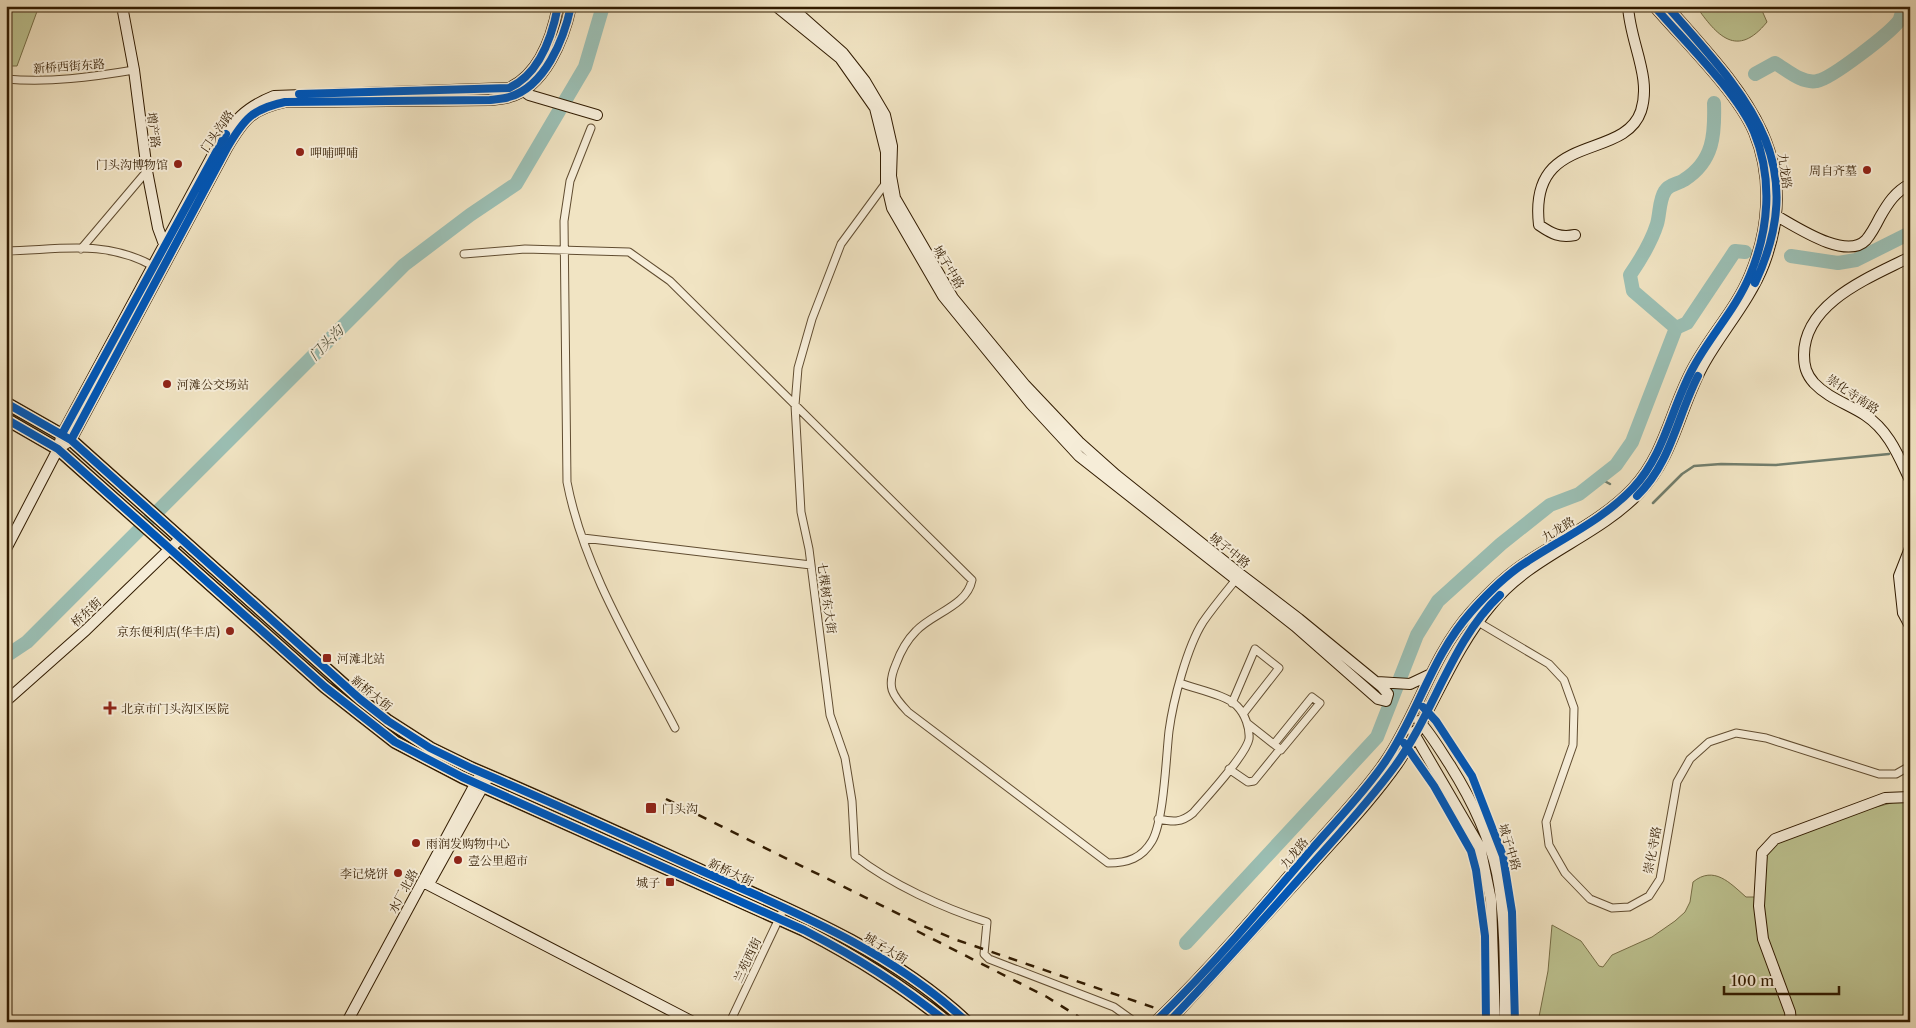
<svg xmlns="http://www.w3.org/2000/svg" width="1916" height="1028" viewBox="0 0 1916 1028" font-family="'Libre Caslon Text','Noto Serif SC',serif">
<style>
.green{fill:#bdc391;stroke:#776f48}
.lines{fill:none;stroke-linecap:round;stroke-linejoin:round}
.stream{stroke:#717d6c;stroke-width:2.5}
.river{stroke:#9bbfb4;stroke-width:14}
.street-casing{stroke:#614d31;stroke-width:9}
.secondary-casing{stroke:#311b00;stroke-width:12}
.primary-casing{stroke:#311b00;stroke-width:14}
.street{stroke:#f6edd8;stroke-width:7}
.secondary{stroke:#f6edd8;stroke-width:10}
.primary{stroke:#e8c282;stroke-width:11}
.rail{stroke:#311b00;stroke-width:2.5;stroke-dasharray:9 9;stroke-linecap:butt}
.cycleway-casing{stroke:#f6edd8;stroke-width:11}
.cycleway{stroke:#0057b8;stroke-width:8}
.poi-dot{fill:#8f2418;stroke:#f6edd8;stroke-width:2}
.labels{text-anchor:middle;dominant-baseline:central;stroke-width:4;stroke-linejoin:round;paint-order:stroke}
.street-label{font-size:12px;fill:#311b00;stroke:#f6edd8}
.poi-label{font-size:12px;fill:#311b00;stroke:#f6edd8;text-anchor:start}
.water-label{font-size:14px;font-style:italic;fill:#56543f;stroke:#f6edd8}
</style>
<rect width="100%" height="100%" fill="#f1e4c3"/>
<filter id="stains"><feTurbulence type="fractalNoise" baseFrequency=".004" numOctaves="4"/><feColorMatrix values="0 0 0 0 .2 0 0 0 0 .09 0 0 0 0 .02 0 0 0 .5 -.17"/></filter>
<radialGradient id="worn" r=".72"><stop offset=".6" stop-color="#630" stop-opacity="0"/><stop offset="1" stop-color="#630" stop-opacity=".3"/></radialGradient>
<path class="green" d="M6 6H39L17 66H6Z
M1696 6H1760L1767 22C1737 59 1717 36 1696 6Z
M1906 801 1910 803V1022H1576L1564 1018 1558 1022H1538L1548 971 1552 925 1581 941 1599 966 1603 967 1612 955 1652 937 1675 921 1685 912 1690 902 1693 882C1714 865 1730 883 1746 897H1760L1759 857 1786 831 1895 802Z"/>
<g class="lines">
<path class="stream" d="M1904 452H1910
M1599 478 1610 484
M1653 503 1682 474 1694 466 1721 464 1776 465 1889 454"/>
<path class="river" d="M1755 74 1775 63C1787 70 1802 84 1817 81 1831 79 1890 33 1899 21 1901 17 1902 11 1904 6
M1791 256 1838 263 1856 260 1910 233
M1676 328 1633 291 1630 275C1641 259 1651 243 1657 224 1660 214 1659 200 1665 191 1669 184 1678 184 1684 180 1714 161 1715 134 1714 103
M6 656 27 642 404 265 470 215 516 184 585 67 603 6
M1186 943 1377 737 1417 635 1438 601 1501 544 1550 505 1579 494 1616 465 1632 442 1676 328 1687 323 1735 251 1745 252"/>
<defs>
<path id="street" d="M6 79C49 83 92 77 134 70
M591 128 570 181 564 221 567 482C584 570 634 649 675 728
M888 180 841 244 812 319 798 368 795 405 801 512 809 549 830 715 845 758 852 801 855 856C891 884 943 908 987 922L984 954 989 959 1114 1007 1135 1022
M81 249 147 171
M6 251C59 250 105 239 153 266
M464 254 525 249 629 252 670 281 972 580C967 606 933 613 916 631 907 640 900 653 896 664 886 687 892 695 908 712L1108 863C1128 863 1142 858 1152 841 1164 820 1166 757 1169 731 1173 701 1187 647 1203 622 1214 606 1226 592 1238 577
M583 538 811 565
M1478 622 1549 664 1564 680 1574 708 1573 745 1546 822 1549 845 1565 873 1590 899 1612 908 1629 907 1649 896 1660 879 1677 782 1690 759 1709 742 1736 733 1766 738 1879 774H1896L1910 766
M1232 703 1255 649 1279 668 1243 714
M1247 723 1280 749 1281 750 1320 703 1312 697 1274 744
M1229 769 1248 782 1254 781 1280 749
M1158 819C1173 822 1181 823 1193 813 1206 798 1246 755 1249 739 1250 728 1245 714 1237 706 1227 695 1195 689 1180 683
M730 1022 784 908"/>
<path id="secondary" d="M122 6 134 70 147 171 158 228 165 247
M776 6 840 58 875 108 886 152V182L892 208 943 296 1031 404 1079 456 1295 626 1378 699 1386 701 1388 694 1382 687 1299 619 1240 574 1116 475 1079 442 1025 385 953 298 895 198 891 176 892 146 885 115 865 81 843 53 790 6
M518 87 529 95 597 115
M1775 215C1795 226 1846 261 1866 240 1871 234 1876 225 1880 217 1888 203 1895 192 1910 184
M1575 235C1560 238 1552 234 1539 225 1528 130 1624 162 1641 111 1652 77 1630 43 1628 6
M1910 257C1871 277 1804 302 1804 355 1804 366 1806 374 1814 383 1828 398 1848 404 1865 415 1889 431 1898 455 1910 480
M65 444 71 440 227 148C244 119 252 109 285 102L490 100C496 99 503 99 509 97 545 87 564 39 571 6
M1910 548 1899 576 1903 613 1910 626
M6 549 58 449 62 434 217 147C235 120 244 108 274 96L509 88C540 74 552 37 558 6
M1377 682 1410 684 1429 675
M6 701 86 630 181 538
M1419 721C1431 734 1440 750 1450 765 1470 797 1489 834 1497 873 1506 917 1505 976 1505 1022
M1413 732 1480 847 1491 900 1495 1022
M431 880 487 779
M423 882 693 1022
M347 1022 481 773
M1155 1022C1211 968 1261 909 1311 850 1336 821 1363 794 1385 762 1418 714 1431 657 1471 612 1487 594 1507 574 1528 561 1563 538 1604 519 1633 488 1665 454 1671 408 1693 368 1710 336 1736 309 1750 275 1769 230 1773 178 1754 132 1737 92 1683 40 1654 6
M1169 1022C1217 970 1264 918 1311 866 1341 832 1372 800 1398 763 1432 712 1452 651 1492 604 1532 555 1596 538 1639 493 1675 456 1680 405 1705 362 1724 329 1750 300 1764 264 1807 151 1735 84 1667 6
M1791 1022 1790 1012 1763 939 1759 906 1762 853 1775 839 1885 798 1910 797"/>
<path id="primary" d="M6 403 71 440 360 699 388 721 430 748 471 768C549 801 625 836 702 871 795 912 891 951 967 1022
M6 419 58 449 325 687 395 742 462 777 804 930C858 958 899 984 947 1022"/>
</defs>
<use href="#street" class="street-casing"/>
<use href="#secondary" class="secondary-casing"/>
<use href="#primary" class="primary-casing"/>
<use href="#street" class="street"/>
<use href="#secondary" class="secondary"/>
<use href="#primary" class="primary"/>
<path class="rail" d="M666 799 919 924 954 939 1196 1022
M917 931 1047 997 1087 1022"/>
<defs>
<path id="cycleway" d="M1667 6C1744 94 1813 159 1755 283
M299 94 509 88C540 74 552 37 558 6
M6 403 71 440 360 699 388 721 430 748 471 768C549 801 625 836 702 871 795 912 891 951 967 1022
M6 419 58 449 325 687 395 742 462 777 804 930C858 958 899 984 947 1022
M62 434 226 134
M71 440 227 148C244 119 252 109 285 102L490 100C496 99 503 99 509 97 545 87 564 39 571 6
M1637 496C1671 463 1677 417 1698 376
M1423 707 1436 721 1472 776 1503 856 1512 912 1515 1022
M1404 743 1434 786 1471 851 1476 870 1485 936 1486 1022
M1155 1022C1211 968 1261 909 1311 850 1336 821 1363 794 1385 762 1418 714 1431 657 1471 612 1487 594 1507 574 1528 561 1563 538 1604 519 1633 488 1665 454 1671 408 1693 368 1710 336 1736 309 1750 275 1769 230 1773 178 1754 132 1737 92 1683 40 1654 6
M1169 1022C1216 972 1262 921 1307 870 1337 836 1368 803 1395 766 1434 713 1452 640 1500 595"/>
</defs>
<use href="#cycleway" class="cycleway-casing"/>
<use href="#cycleway" class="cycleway"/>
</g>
<g class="poi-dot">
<circle cx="300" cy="152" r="5"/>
<circle cx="178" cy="164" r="5"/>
<circle cx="1867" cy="170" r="5"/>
<circle cx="167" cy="384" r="5"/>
<circle cx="230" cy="631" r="5"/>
<rect x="322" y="653" width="10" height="10" rx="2.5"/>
<path d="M107.5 700.5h5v5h5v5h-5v5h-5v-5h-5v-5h5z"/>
<rect x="645" y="802" width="12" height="12" rx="2.5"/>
<circle cx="416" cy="843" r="5"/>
<circle cx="458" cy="860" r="5"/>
<circle cx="398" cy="873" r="5"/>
<rect x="665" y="877" width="10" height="10" rx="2.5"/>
</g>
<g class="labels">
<g class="street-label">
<text transform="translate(69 66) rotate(-4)">新桥西街东路</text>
<text transform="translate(154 130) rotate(83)">增产路</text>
<text transform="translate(217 131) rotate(-55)">门头沟路</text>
<text transform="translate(1785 171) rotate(82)">九龙路</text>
<text transform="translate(949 267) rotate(59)">城子中路</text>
<text transform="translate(1853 394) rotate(34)">崇化寺南路</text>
<text transform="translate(1558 529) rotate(-31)">九龙路</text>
<text transform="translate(1230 550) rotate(39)">城子中路</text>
<text transform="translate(827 598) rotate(82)">七棵树东大街</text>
<text transform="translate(86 612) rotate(-43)">桥东街</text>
<text transform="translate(372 693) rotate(39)">新桥大街</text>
<text transform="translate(1510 847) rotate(73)">城子中路</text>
<text transform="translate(1652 850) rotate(-79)">崇化寺路</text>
<text transform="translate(1294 853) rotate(-50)">九龙路</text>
<text transform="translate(731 872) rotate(25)">新桥大街</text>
<text transform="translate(403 891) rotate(-62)">水厂北路</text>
<text transform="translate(886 948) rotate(31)">城子大街</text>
<text transform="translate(747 960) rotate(-65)">兰苑西街</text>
</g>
<g class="poi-label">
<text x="310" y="152">呷哺呷哺</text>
<text x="168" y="164" text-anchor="end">门头沟博物馆</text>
<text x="1857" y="170" text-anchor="end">周自齐墓</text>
<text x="177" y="384">河滩公交场站</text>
<text x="220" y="631" text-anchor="end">京东便利店(华丰店)</text>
<text x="337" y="658">河滩北站</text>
<text x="121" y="708">北京市门头沟区医院</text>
<text x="662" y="808">门头沟</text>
<text x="426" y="843">雨润发购物中心</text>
<text x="468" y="860">壹公里超市</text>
<text x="388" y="873" text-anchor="end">李记烧饼</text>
<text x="660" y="882" text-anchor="end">城子</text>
</g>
<g class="water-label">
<text transform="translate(326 343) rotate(-45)">门头沟</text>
</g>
</g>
<rect width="1916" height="1028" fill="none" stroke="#f1e4c3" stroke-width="25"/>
<rect x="8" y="8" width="1901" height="1013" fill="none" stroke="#311b00" stroke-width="2.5"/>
<rect x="12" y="12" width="1891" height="1003" fill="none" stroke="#311b00"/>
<path d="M1724 986v8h115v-8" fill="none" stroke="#311b00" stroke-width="2.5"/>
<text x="1731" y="986" font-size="15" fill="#311b00" stroke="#f6edd8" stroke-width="4" paint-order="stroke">100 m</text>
<rect width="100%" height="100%" filter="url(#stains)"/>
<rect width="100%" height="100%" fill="url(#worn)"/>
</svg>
